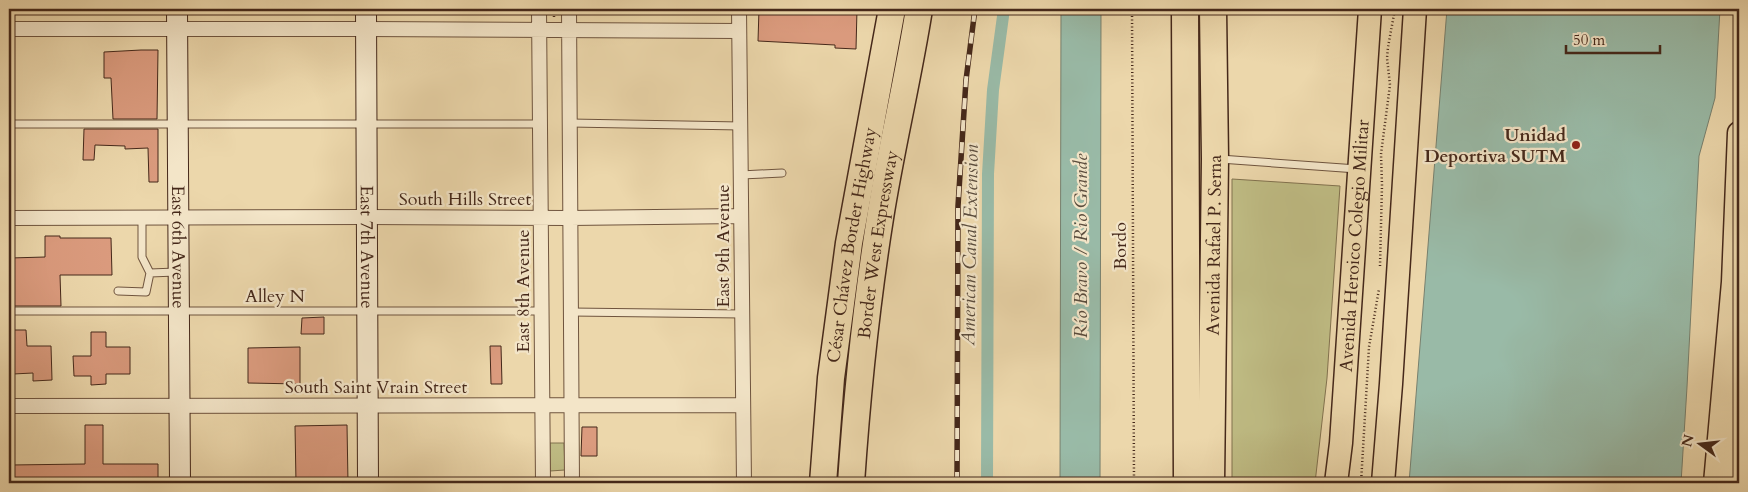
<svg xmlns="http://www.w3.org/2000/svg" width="1748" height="492" viewBox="0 0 1748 492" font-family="Cardo,serif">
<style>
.green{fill:#bfbc84;stroke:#82724f}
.water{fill:#99baa7;stroke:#77806f}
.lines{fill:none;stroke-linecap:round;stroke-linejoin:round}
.canal{stroke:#99baa7;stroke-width:12}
.building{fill:#db9b7e;stroke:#45281a}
.lane-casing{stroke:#6f543e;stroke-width:9}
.street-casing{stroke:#6f543e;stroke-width:16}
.secondary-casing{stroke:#45281a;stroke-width:22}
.primary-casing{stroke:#45281a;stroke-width:25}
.highway-casing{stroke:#45281a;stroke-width:29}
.path{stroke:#45281a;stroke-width:2.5;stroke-dasharray:1 2.5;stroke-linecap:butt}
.lane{stroke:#f3e5c8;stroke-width:7}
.street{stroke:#f3e5c8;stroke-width:14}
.secondary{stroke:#f3e5c8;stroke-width:20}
.primary{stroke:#ecd7ab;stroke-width:22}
.highway{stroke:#ecd7ab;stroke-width:26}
.rail-casing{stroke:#45281a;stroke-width:5.5}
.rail{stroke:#f3e5c8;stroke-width:4;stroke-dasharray:11;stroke-linecap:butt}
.poi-dot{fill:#8f2418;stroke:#f3e5c8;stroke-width:2}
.labels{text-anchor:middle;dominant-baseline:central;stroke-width:4.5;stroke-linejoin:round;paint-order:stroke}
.poi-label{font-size:18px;font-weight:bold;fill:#45281a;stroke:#f3e5c8;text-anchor:end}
.street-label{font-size:18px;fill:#45281a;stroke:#f3e5c8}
.water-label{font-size:19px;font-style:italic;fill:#5a4c3d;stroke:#f3e5c8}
</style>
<rect width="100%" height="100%" fill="#ecd7ab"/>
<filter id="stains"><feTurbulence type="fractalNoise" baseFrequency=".004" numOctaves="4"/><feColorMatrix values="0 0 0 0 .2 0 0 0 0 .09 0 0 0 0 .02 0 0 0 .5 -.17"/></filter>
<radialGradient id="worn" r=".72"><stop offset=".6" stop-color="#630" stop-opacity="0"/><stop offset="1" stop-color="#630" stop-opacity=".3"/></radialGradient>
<path class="green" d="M1232 179 1340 186 1327 378 1315 483H1232Z
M550 443H564L565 470 550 471Z"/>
<path class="water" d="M1061 9H1101L1100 483H1060Z
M1447 9H1720L1715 98 1699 156 1687 387 1681 483H1409Z"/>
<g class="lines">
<path class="canal" d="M987 483 988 174 993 90 1004 9"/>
</g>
<path class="building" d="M759 9H857L856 49 835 48V45L758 41Z
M141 50H158L157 119H113L111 78H104V52Z
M84 129H158V182H149L148 148 125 149V146L95 145 94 160H83Z
M45 236H60V238H111L112 275H60L61 306H10V258L45 257Z
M324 317V334H301L302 318Z
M13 330H26L27 346H51L52 380 33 381V373L13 374Z
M91 332H106V347H130V374H106V384L91 385V376H74L73 356H91Z
M490 346H501L502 384H491Z
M300 347V384L248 383V348Z
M85 425H103V464H158V483H11V465L85 464Z
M347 425 348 483H296L295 426Z
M582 427H597V456H581Z"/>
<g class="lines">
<defs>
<path id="lane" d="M570 123 741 126
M9 124H540
M1220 159 1357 169
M741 175 782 173
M142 218V257L150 273
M118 291 146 292 150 273 176 272
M9 311H542
M571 312 742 314"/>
<path id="street" d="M539 9 543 483
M569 9 572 483
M739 9 744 483
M9 29H365L739 31
M9 218 366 217 570 218 741 216
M9 406 743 405"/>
<g id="secondary">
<path id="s1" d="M177 9 180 483"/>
<path id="s2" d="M366 9 368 483"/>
</g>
<g id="primary">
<path id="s3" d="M1336 483 1341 443 1370 9"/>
<path d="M1383 483 1391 384 1415 9"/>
<path d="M1715 483 1733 282 1739 133"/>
<path d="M1733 483 1739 405"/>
</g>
<g id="highway">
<path d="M1185 9 1187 483"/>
<path id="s4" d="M823 483 831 378 849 243 892 9"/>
<path id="s5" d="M851 483C857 394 866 306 880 218 891 148 908 79 919 9"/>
<path id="s6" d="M1211 483 1215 159 1213 9"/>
</g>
</defs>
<use href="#lane" class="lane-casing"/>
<use href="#street" class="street-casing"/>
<use href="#secondary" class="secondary-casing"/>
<use href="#primary" class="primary-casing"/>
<use href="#highway" class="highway-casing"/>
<path class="path" d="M1132 9 1134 483
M554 17V9
M1380 266 1382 185 1381 154 1390 85 1387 58 1388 47 1395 9
M1361 483 1369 347 1379 289"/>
<use href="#lane" class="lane"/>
<use href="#street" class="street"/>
<use href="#secondary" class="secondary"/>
<use href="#primary" class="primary"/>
<use href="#highway" class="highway"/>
<defs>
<path id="rail" d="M957 483 958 206 966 80 975 9"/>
</defs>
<use href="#rail" class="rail-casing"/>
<use href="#rail" class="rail"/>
</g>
<circle class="poi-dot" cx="1576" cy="145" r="5"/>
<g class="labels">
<g class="poi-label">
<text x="1566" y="135">Unidad<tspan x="1566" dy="21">Deportiva SUTM</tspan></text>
</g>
<g class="street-label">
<text x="465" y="199">South Hills Street</text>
<text stroke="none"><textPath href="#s4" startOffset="240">César Chávez Border Highway</textPath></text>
<text stroke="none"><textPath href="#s5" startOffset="240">Border West Expressway</textPath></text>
<text stroke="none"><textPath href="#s1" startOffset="238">East 6th Avenue</textPath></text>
<text stroke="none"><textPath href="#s2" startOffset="238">East 7th Avenue</textPath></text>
<text transform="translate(723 246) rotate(-90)">East 9th Avenue</text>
<text transform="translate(1120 246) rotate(-90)">Bordo</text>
<text stroke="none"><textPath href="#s6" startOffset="238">Avenida Rafael P. Serna</textPath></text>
<text stroke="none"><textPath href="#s3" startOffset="238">Avenida Heroico Colegio Militar</textPath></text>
<text transform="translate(523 291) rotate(-90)">East 8th Avenue</text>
<text x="275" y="296">Alley N</text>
<text x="376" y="387">South Saint Vrain Street</text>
</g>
<g class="water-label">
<text transform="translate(970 245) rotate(-89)">American Canal Extension</text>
<text transform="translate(1081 246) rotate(-90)">Río Bravo / Rio Grande</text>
</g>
</g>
<rect width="1748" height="492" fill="none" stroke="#ecd7ab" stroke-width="30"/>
<rect x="10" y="10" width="1728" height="472" fill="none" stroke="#45281a" stroke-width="2.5"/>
<rect x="15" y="15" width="1718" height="462" fill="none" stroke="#45281a"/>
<g transform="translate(1700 444) rotate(285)" stroke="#f3e5c8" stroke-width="4" paint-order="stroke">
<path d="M0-4L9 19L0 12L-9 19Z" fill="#45281a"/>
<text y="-8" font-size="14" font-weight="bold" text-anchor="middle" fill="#45281a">N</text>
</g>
<path d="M1566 45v8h94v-8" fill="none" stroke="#45281a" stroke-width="2.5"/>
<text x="1573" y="45" font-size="15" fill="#45281a" stroke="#f3e5c8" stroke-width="4" paint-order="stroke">50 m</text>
<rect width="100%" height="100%" filter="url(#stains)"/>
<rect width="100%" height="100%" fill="url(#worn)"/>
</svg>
